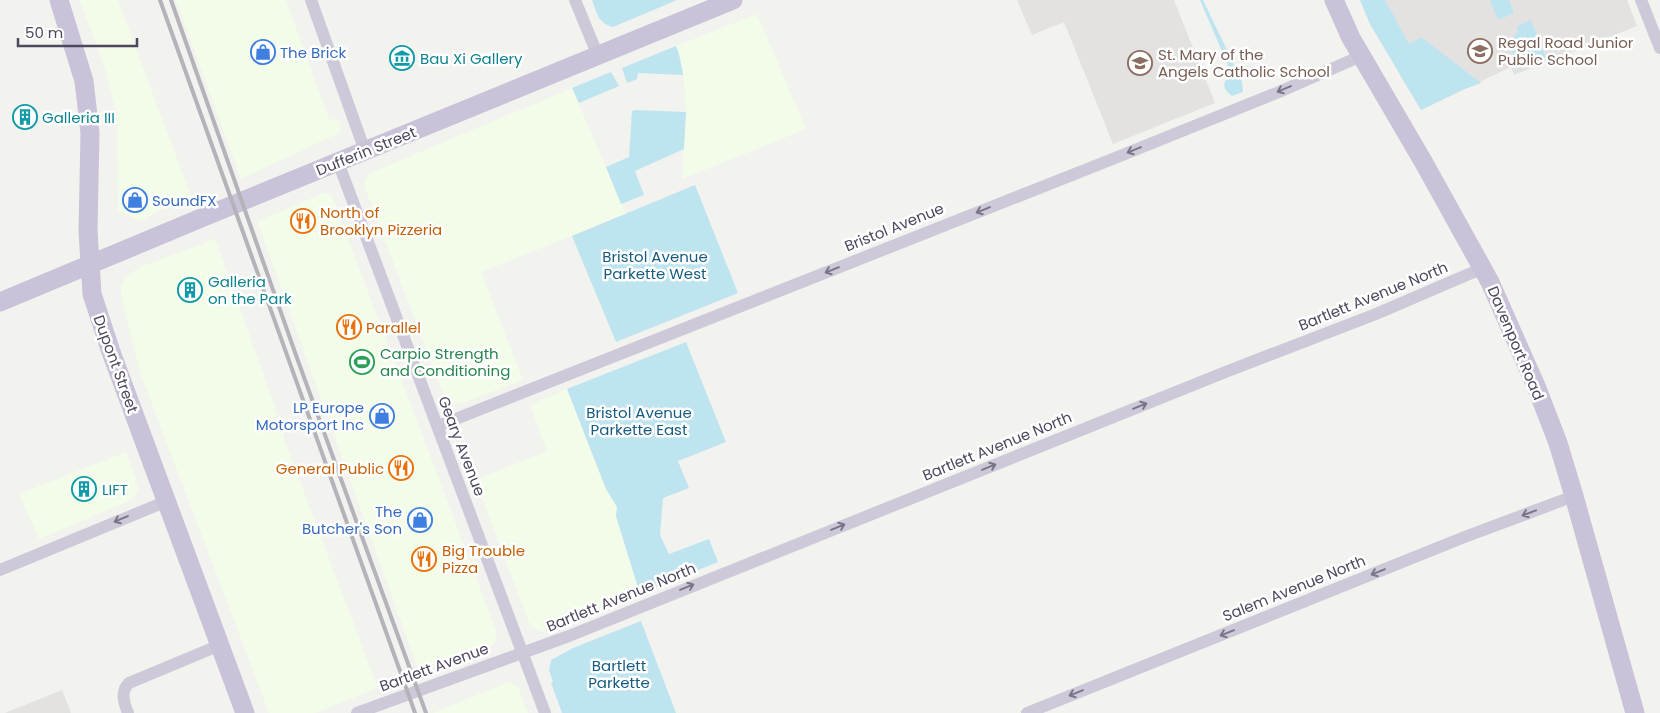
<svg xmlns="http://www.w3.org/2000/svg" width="1660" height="713" viewBox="0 0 1660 713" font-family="Poppins,sans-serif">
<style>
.commercial{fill:#f2fce9}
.education{fill:#e3e2e1}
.green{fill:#bee4f0}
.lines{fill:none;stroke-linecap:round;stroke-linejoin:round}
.street{stroke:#cec9d9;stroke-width:12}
.secondary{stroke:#cac2d8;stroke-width:19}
.rail{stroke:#b5b2ba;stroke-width:4}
.oneway{stroke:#7b7488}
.labels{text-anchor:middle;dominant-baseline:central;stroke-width:5;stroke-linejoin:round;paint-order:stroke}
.education-label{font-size:15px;fill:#785e54;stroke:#fff;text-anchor:start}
.shop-label{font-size:15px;fill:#366cbe;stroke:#fff;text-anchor:start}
.culture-label{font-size:15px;fill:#0d838f;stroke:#fff;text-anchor:start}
.street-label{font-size:15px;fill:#4e475d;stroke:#fff}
.food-label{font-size:15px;fill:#c56008;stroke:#fff;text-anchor:start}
.park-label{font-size:15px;fill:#165c80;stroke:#fff}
.leisure-label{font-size:15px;fill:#27864d;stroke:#fff;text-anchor:start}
</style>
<rect width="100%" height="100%" fill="#f2f2ef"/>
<path class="commercial" d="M80 0H118L191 196 139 221 118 210 117 115 106 72Z
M176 0H286L329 119 339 120 341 127 339 133 241 179Z
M757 14 806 129 682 179 686 106 683 69 676 46Z
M572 88 626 214 481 272 523 380 463 403 452 404 445 399 365 188V181L370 173Z
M324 193H328L332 196 497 633 495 642 491 646 418 669 257 221Z
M215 239 272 398 286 444 378 688 315 713H269L141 375 121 296V285L125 277 140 267Z
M567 389 606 489 617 507 616 517 640 594 542 632 534 629 530 625 475 480 547 451 530 405Z
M126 452 138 485V491L132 500 39 539 19 494Z
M506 683H510L518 687 528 713H433Z"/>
<path class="education" d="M1017 0H1174L1215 103 1113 144 1064 22 1032 35Z
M1360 0H1627L1637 26 1514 75 1511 67 1421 110 1370 24Z
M62 690 71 713H5Z"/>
<path class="green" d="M592 0H677L613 27C598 23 597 13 592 0Z
M1200 0H1203L1242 81 1243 92 1232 96C1226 91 1223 89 1225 81L1233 77Z
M1360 0H1385L1409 44 1421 37 1481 83 1462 90 1421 110 1370 24Z
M1490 0H1509L1514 13 1498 20Z
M1531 20 1546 58 1518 69 1508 42 1518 32 1517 26Z
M676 46 679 54 683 75 638 73 637 79 627 83 622 68Z
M611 72 619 86 579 103 572 88Z
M635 110 686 112 684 149 635 171 644 195 621 204 606 167 629 157 632 111Z
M695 185 738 293 616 342 572 236Z
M686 342 726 442 678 461 689 488 663 498 660 535 669 554 709 539 718 562 640 594 616 516 617 507 606 489 567 389Z
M641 621 676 713H562L551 683 553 682 549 670 551 660 573 648Z"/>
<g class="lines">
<path class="street" d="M311 0 365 151
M575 0 598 56
M1641 0 1660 48
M338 162 545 713
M438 426 1110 160 1279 92 1361 56
M0 570 167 501
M128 713C124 703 120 692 129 683L220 645
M357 713 569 636 1228 371 1376 314 1483 268
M1027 713 1462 538 1574 496"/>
<path class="secondary" d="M59 0 84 81 90 133 88 231 92 294 111 352 245 713
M1334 0 1351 38 1424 163 1490 282 1536 386 1558 443 1574 496 1635 713
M0 302 206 216 733 0"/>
<path class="rail" d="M160 0 415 713
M171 0 297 358 426 713"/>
</g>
<defs><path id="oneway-shaft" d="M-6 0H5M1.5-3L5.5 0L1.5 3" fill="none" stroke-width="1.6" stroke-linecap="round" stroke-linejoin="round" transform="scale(1.25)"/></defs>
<g class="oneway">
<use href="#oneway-shaft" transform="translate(1284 89) rotate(157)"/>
<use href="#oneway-shaft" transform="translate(1134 150) rotate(158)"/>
<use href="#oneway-shaft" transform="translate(983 210) rotate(158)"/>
<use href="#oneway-shaft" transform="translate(832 270) rotate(158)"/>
<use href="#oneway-shaft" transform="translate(1140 406) rotate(-22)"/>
<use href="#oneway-shaft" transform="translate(989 467) rotate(-22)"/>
<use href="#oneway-shaft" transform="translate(1529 513) rotate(159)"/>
<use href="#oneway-shaft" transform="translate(121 519) rotate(157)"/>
<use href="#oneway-shaft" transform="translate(838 527) rotate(-22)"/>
<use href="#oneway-shaft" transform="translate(1378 572) rotate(158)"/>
<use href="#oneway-shaft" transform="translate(687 587) rotate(-22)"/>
<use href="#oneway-shaft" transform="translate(1227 633) rotate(158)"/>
<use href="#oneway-shaft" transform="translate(1076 693) rotate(158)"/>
</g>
<defs>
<symbol id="school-ring" viewBox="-11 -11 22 22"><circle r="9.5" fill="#fff" stroke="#8d6e63" stroke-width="1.5"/><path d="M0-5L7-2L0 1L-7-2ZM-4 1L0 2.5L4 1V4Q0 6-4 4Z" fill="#8d6e63"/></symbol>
<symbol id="shop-ring" viewBox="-11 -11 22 22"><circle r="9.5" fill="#fff" stroke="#3f7fe0" stroke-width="1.5"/><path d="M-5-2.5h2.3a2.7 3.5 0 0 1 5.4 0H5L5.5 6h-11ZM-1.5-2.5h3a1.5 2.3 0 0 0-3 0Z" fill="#3f7fe0"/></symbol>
<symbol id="museum-ring" viewBox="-11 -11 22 22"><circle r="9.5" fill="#fff" stroke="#0f9aa8" stroke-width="1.5"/><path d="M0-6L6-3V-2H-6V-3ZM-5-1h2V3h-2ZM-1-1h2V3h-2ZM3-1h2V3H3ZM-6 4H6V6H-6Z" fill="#0f9aa8"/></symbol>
<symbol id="building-ring" viewBox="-11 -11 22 22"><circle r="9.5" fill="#fff" stroke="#0f9aa8" stroke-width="1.5"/><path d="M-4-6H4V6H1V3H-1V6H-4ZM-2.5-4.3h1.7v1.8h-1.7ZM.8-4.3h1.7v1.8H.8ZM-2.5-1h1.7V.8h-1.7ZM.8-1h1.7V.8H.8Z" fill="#0f9aa8"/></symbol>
<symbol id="restaurant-ring" viewBox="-11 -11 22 22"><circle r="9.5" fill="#fff" stroke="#e8710a" stroke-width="1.5"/><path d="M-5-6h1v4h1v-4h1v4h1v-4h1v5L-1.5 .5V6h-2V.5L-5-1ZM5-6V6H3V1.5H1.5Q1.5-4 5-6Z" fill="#e8710a"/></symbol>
<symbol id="stadium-ring" viewBox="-11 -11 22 22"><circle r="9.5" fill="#fff" stroke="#2e9e5b" stroke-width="1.5"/><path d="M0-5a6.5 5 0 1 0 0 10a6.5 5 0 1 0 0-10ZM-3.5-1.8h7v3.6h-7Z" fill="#2e9e5b"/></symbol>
</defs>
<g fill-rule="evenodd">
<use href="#school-ring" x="1466" y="37" width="28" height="28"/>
<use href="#shop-ring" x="249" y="38" width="28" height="28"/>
<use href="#museum-ring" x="388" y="44" width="28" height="28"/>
<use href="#school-ring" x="1126" y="49" width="28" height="28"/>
<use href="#building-ring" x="11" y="103" width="28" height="28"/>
<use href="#shop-ring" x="121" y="186" width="28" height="28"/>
<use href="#restaurant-ring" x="289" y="207" width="28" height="28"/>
<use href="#building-ring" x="176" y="276" width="28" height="28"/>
<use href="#restaurant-ring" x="335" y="313" width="28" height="28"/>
<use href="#stadium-ring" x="348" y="348" width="28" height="28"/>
<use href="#shop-ring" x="368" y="402" width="28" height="28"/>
<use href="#restaurant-ring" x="387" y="454" width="28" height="28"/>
<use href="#building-ring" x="70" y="475" width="28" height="28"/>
<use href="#shop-ring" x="406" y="506" width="28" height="28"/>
<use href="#restaurant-ring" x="410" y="545" width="28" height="28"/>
</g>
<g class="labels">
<g class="education-label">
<text x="1498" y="42">Regal Road Junior<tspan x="1498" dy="17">Public School</tspan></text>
<text x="1158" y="54">St. Mary of the<tspan x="1158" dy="17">Angels Catholic School</tspan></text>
</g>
<g class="shop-label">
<text x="280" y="52">The Brick</text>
<text x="152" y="200">SoundFX</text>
<text x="364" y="407" text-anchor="end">LP Europe<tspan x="364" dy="17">Motorsport Inc</tspan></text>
<text x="402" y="511" text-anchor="end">The<tspan x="402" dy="17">Butcher's Son</tspan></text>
</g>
<g class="culture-label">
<text x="420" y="58">Bau Xi Gallery</text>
<text x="42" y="117">Galleria III</text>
<text x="208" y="281">Galleria<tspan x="208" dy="17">on the Park</tspan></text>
<text x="102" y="489">LIFT</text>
</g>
<g class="street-label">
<text transform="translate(366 151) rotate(-22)">Dufferin Street</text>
<text transform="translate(894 227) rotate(-22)">Bristol Avenue</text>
<text transform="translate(1373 296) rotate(-22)">Bartlett Avenue North</text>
<text transform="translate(1516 343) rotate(67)">Davenport Road</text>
<text transform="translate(116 364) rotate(70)">Dupont Street</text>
<text transform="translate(462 446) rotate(69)">Geary Avenue</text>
<text transform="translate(997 446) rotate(-22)">Bartlett Avenue North</text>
<text transform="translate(1294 588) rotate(-22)">Salem Avenue North</text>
<text transform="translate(621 597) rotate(-22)">Bartlett Avenue North</text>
<text transform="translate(434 667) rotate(-20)">Bartlett Avenue</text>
</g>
<g class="food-label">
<text x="320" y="212">North of<tspan x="320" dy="17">Brooklyn Pizzeria</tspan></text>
<text x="366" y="327">Parallel</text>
<text x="384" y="468" text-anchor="end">General Public</text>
<text x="442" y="550">Big Trouble<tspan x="442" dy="17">Pizza</tspan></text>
</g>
<g class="park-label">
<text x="655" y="256">Bristol Avenue<tspan x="655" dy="17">Parkette West</tspan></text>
<text x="639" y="412">Bristol Avenue<tspan x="639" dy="17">Parkette East</tspan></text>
<text x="619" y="665">Bartlett<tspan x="619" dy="17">Parkette</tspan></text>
</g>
<g class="leisure-label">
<text x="380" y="353">Carpio Strength<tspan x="380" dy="17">and Conditioning</tspan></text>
</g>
</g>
<path d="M18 38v8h119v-8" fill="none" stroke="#4e475d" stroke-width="2.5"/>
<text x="25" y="38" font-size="15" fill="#4e475d" stroke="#ffffff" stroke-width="4" paint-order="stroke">50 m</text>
</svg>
